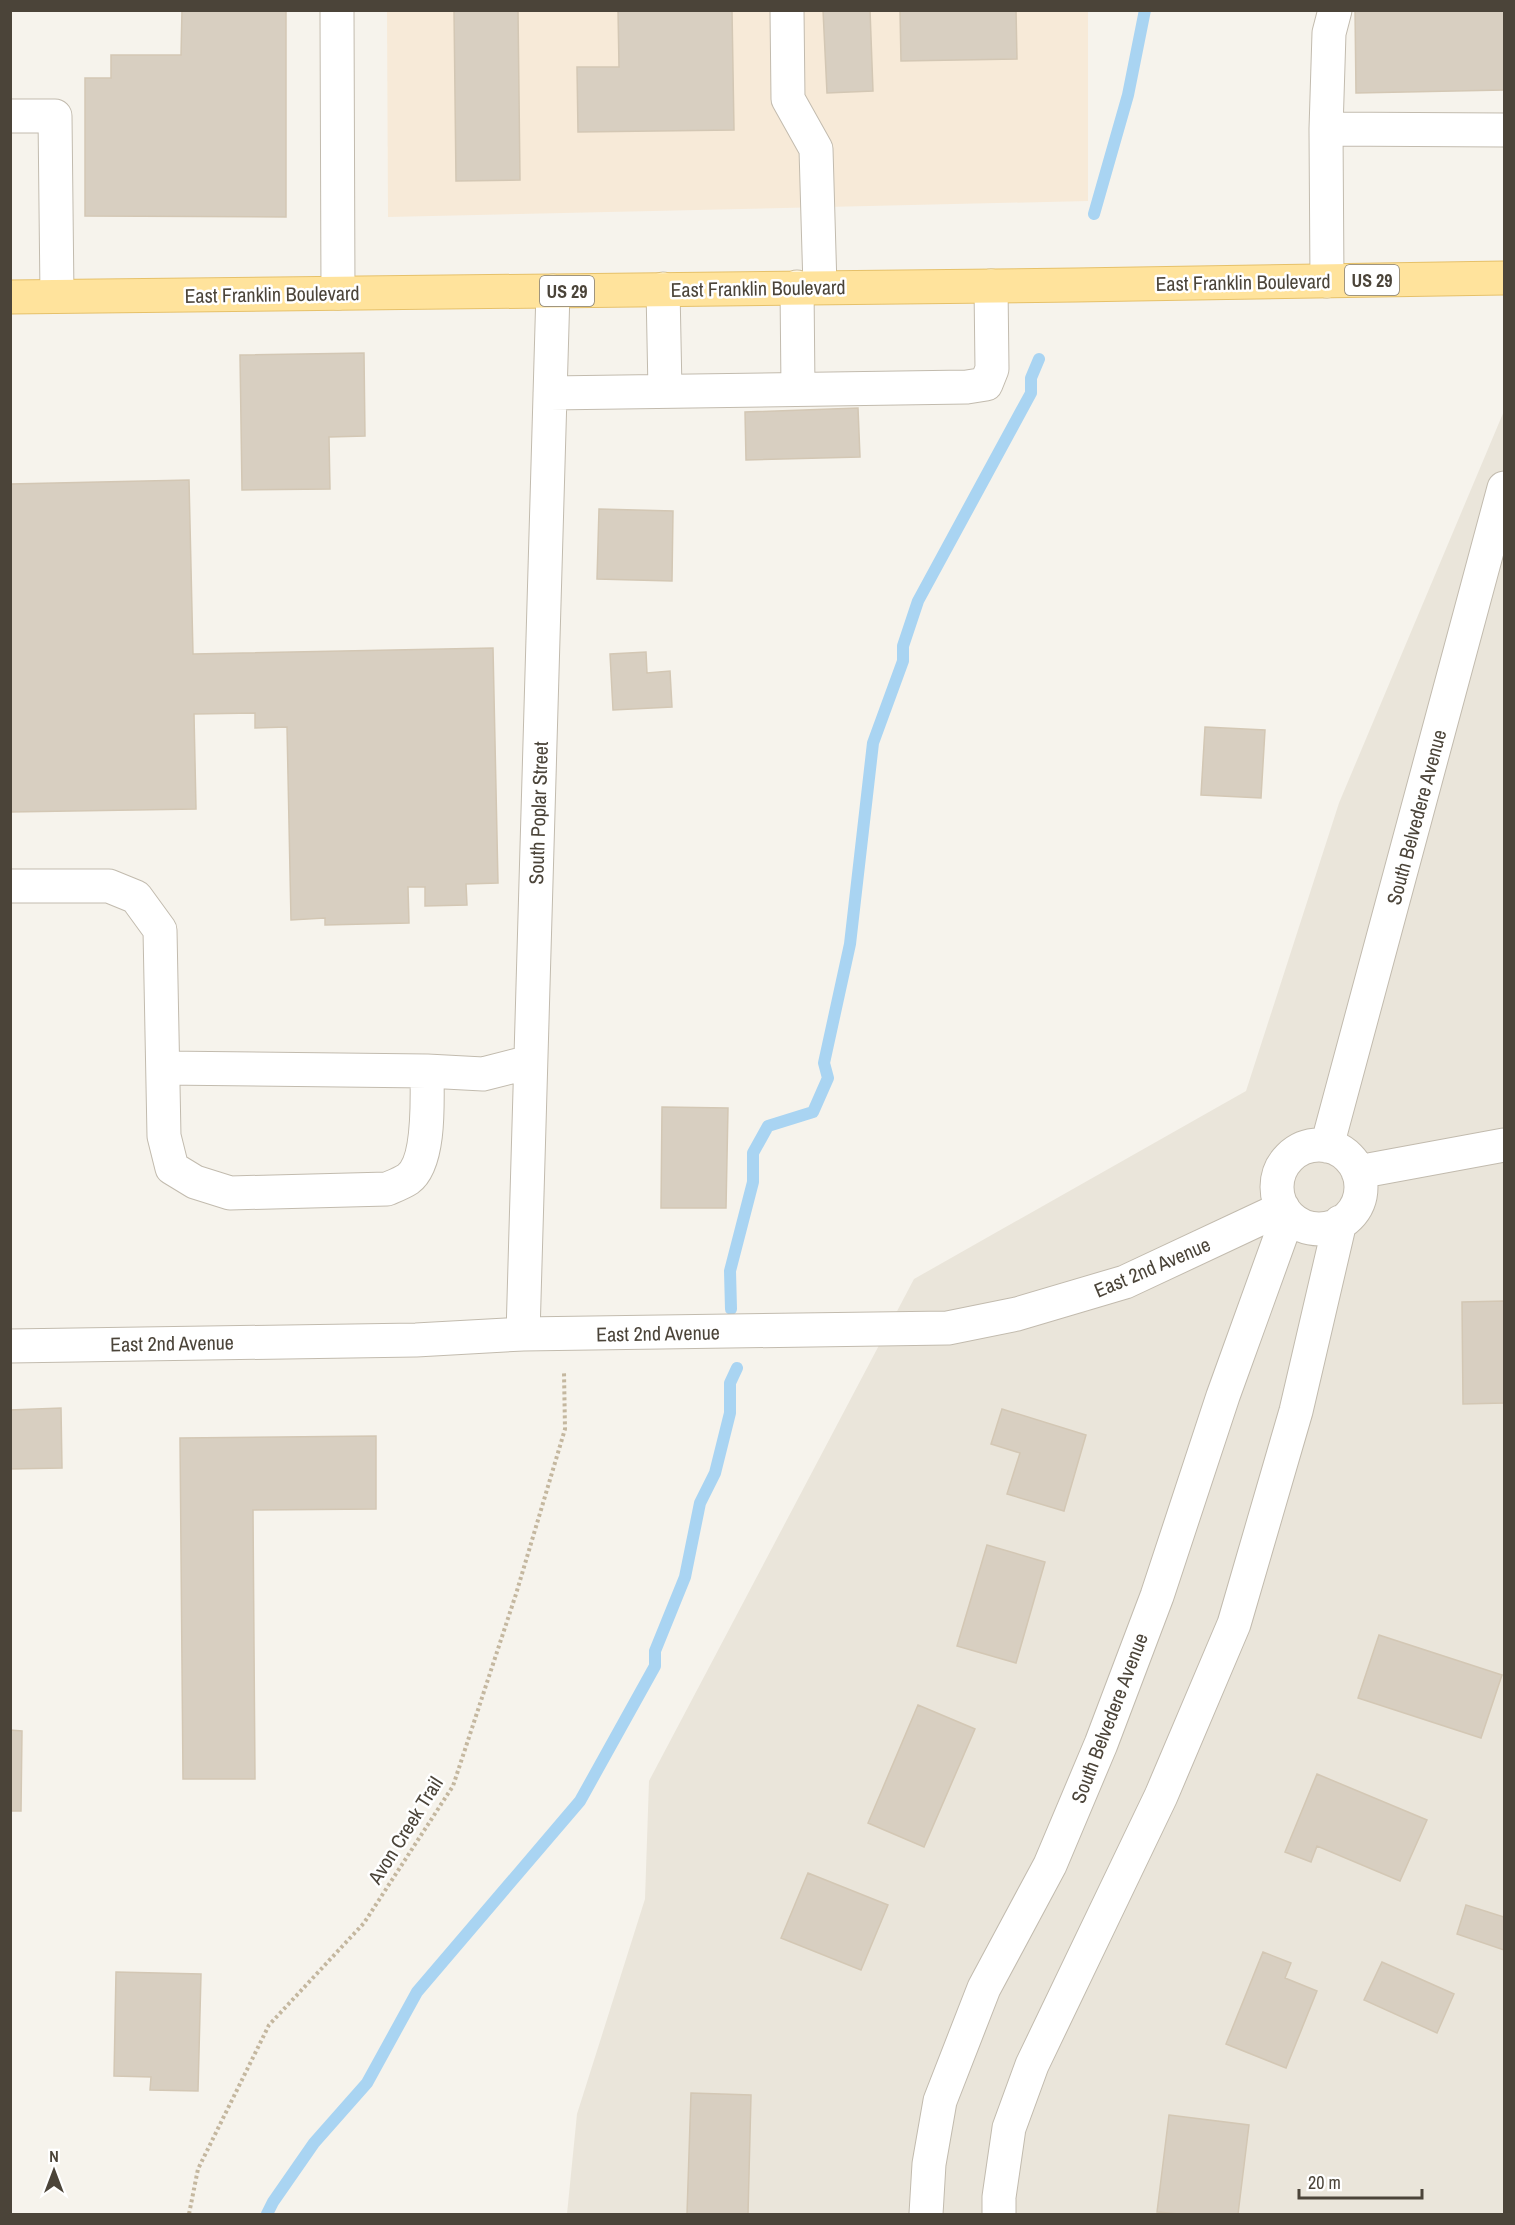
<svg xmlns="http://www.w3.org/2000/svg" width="1515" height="2225" viewBox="0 0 1515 2225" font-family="'Archivo Narrow',sans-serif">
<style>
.residential{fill:#eae5da}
.commercial{fill:#f7ead8}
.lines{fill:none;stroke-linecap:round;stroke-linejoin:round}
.stream{stroke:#a9d4f2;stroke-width:12}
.building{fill:#d8cfc1;stroke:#d3c7b4;stroke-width:1.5}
.minor-casing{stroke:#c2bbae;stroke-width:35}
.major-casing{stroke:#e6c16a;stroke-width:35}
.path{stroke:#c4b79f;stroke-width:4;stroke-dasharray:3 3;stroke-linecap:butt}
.minor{stroke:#fff;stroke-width:33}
.major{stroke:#ffe39c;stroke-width:33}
.labels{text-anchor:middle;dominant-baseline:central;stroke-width:5;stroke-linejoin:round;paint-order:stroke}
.shield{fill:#fff;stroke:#817c74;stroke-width:1.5}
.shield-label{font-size:18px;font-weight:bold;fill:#4b4439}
.street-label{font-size:20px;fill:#4b4439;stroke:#fff}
</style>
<rect width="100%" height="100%" fill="#f6f3ec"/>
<path class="residential" d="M1504 411V2214H567L577 2114 645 1899 649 1781 914 1279 1246 1091 1339 803Z"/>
<path class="commercial" d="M387 11H1088V201L388 217Z"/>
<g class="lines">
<path class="stream" d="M1094 214 1128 95 1145 10
M731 1309 730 1271 753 1182V1153L768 1126 813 1112 828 1078 824 1063 850 944 873 743 903 661V646L918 601 1031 393V378L1039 359
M267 2214 273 2202 314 2143 367 2083 417 1992 580 1801 655 1666V1651L685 1577 700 1503 715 1473 730 1413V1383L737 1368"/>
</g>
<path class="building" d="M182 10H286V217L85 216V78H111V55H181Z
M454 10H518L520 180 456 181Z
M618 10H732L734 130 578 132 577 67H619Z
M823 10H870L873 91 827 93Z
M900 10H1016L1017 59 901 61Z
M1355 10H1504V90L1356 93Z
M364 353 365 436 329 437 330 489 242 490 240 355Z
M858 408 860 457 746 460 745 412Z
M189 480 193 654 493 648 498 883 466 884 467 905 425 906V887H408L409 923 325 925V918L291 920 287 727 255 728V713L194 714 196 809 10 812V484Z
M599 509 673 511 672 581 597 579Z
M646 652 647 673 670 671 672 707 613 710 610 654Z
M1205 727 1265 730 1261 798 1201 795Z
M662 1107 728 1108 726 1208H661Z
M1504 1301V1403L1463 1404 1462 1302Z
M61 1408 62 1468 10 1469V1410Z
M1002 1409 1086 1435 1064 1511 1007 1494 1020 1453 991 1444Z
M376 1436V1509L253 1510 255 1779H183L180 1438Z
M987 1545 1045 1562 1016 1663 957 1646Z
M1379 1635 1502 1675 1481 1738 1358 1698Z
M918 1705 975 1729 924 1847 868 1823Z
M10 1730 22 1731 21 1811H10Z
M1317 1774 1427 1820 1400 1881 1317 1846 1311 1862 1285 1852Z
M808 1873 888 1905 861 1970 781 1938Z
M1466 1905 1504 1917V1950L1457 1934Z
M1263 1952 1291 1963 1285 1978 1317 1991 1286 2068 1226 2044Z
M1382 1962 1454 1994 1437 2033 1364 2000Z
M116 1972 201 1974 198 2091 150 2090 151 2077 114 2076Z
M691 2093 751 2095 748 2214H687Z
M1169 2115 1249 2125 1238 2214H1179L1157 2212Z"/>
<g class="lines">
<defs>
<path id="minor" d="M337 10 338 293
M787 10 788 99 816 149 820 287
M10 116H55L57 296
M1326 129 1504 130
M1327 281 1326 129 1329 33 1335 10
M797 287 798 389
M663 289 665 391
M550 393 967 387 986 384 992 369 991 286
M10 886H109L136 897 160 930 164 1136 172 1168 195 1182 230 1193 387 1189C394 1186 402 1183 408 1179 431 1162 427 1097 427 1071
M163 1068 427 1071 483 1074 530 1062
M1277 1187a42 42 0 1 1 84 0a42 42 0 1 1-84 0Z
M1327 1146 1504 488
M1358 1172 1504 1145
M523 1334 553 291
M10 1346 416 1340 523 1334 948 1328 1017 1314 1125 1282 1283 1208
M926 2214 929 2164 940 2101 984 1988 1050 1865 1101 1744 1157 1596 1223 1396 1288 1216
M999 2214V2197L1009 2128 1032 2065 1161 1796 1234 1624 1296 1411 1340 1222"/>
<path id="major" d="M10 297 1076 285 1504 278"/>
</defs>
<use href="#minor" class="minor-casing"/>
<use href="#major" class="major-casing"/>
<path class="path" d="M189 2214 198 2169 269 2025 364 1923 453 1786 516 1594 565 1429 564 1372"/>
<use href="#minor" class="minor"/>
<use href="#major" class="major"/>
</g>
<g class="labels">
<g class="shield">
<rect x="1345" y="265" width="54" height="30" rx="4.5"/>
<rect x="540" y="276" width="54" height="30" rx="4.5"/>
</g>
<g class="shield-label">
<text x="1372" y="280">US 29</text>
<text x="567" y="291">US 29</text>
</g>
<g class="street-label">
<text transform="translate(1243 282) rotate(-1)">East Franklin Boulevard</text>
<text transform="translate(758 288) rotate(-1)">East Franklin Boulevard</text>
<text transform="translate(272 294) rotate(-1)">East Franklin Boulevard</text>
<text transform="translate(538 813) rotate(-88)">South Poplar Street</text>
<text transform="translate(1416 817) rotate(-75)">South Belvedere Avenue</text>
<text transform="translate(1152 1267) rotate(-23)">East 2nd Avenue</text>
<text transform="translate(658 1333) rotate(-1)">East 2nd Avenue</text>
<text transform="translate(172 1343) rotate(-1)">East 2nd Avenue</text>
<text transform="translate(1109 1718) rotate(-69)">South Belvedere Avenue</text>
<text transform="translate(405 1830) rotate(-58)">Avon Creek Trail</text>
</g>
</g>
<rect width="1515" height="2225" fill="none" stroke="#4b4439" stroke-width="24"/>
<g transform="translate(54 2171)" stroke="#ffffff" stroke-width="4.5" paint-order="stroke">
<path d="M0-4.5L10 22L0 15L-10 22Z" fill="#4b4439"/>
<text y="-9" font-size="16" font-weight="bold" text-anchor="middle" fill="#4b4439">N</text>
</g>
<path d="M1299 2189v9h123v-9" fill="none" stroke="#4b4439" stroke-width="3"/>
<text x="1308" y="2189" font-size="18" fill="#4b4439" stroke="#ffffff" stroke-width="4.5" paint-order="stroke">20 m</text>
</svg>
